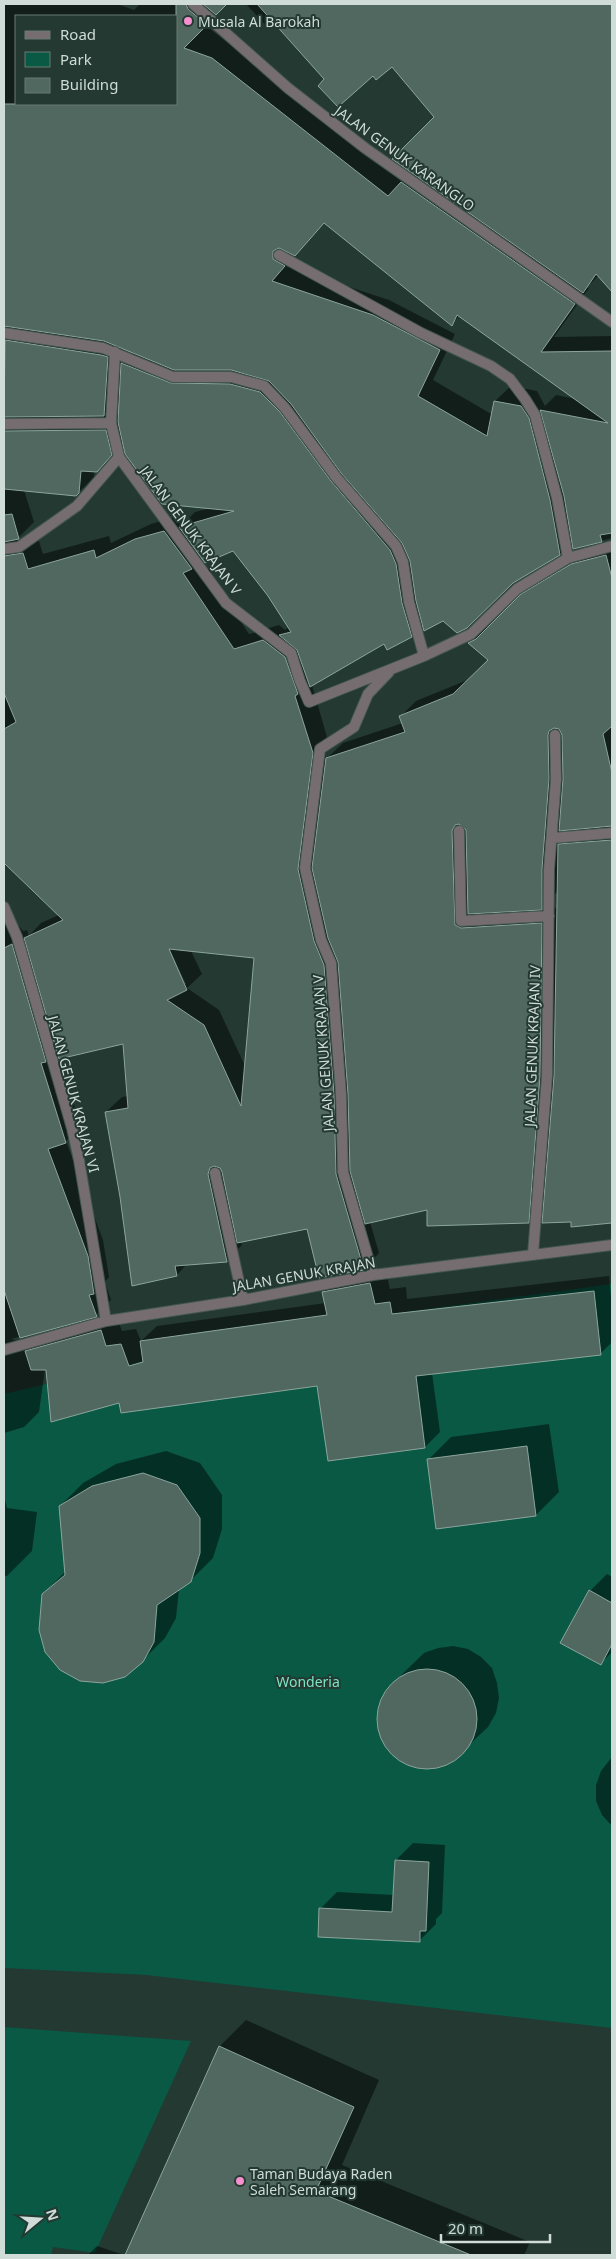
<svg xmlns="http://www.w3.org/2000/svg" width="616" height="2259" viewBox="0 0 616 2259" font-family="'Noto Sans',sans-serif">
<style>
.green{fill:#095945}
.shadow{fill:#0007;fill-rule:evenodd}
.building{fill:#50685f;stroke:#8ca59c;fill-rule:evenodd}
.lines{fill:none;stroke-linecap:round;stroke-linejoin:round}
.street-casing{stroke:#42564f;stroke-width:12}
.street{stroke:#766d71;stroke-width:10}
.poi-dot{fill:#f790cd;stroke:#233931;stroke-width:2}
.labels{text-anchor:middle;dominant-baseline:central;stroke-width:4;stroke-linejoin:round;paint-order:stroke}
.poi-label{font-size:14px;fill:#cfdcd7;stroke:#233931;text-anchor:start}
.street-label{font-size:14px;fill:#cfdcd7;stroke:#233931}
.park-label{font-size:14px;fill:#7ce4c3;stroke:#233931}
</style>
<rect width="100%" height="100%" fill="#233931"/>
<path class="green" d="M612 1284V2028L146 1975 4 1968V1394L279 1329Z
M4 2027 191 2041 95 2253 53 2247 51 2255H4Z"/>
<path class="shadow" d="M4 4H117L134 10 140 4H226L205 25 404 181 413 172 436 117 392 65 373 74 326 79 276 23 269 29 246 4H515L516 32 523 4H612V291L598 276 587 287 589 288 554 337 612 336V538L574 548 573 540 560 554 443 619 423 624 411 636 385 642 312 685 327 737 324 761 343 743 403 723 401 716 416 701 470 679 489 660 470 643 485 628 493 624 538 579 587 549 612 543V1222L572 1225V1220L545 1205 528 1222 428 1208 370 1222 379 1253 364 1269 320 1277 308 1227 241 1241 242 1245 226 1261 187 1264 177 1275 121 1197 106 1112 122 1097 129 1096 124 1042 60 1057 81 1127 66 1141 103 1240 109 1277 105 1282 111 1300 96 1315 11 1339 22 1342 116 1315 122 1331 136 1329 141 1341 157 1326 326 1303 323 1292 339 1277 385 1268 390 1289 406 1287 407 1299 609 1276 612 1308V1342L600 1354 432 1373 440 1432 425 1447 318 1384 120 1402 47 1369H45L39 1412 24 1427 4 1433V907L23 931 27 930 29 936 41 923 59 915 4 862ZM16 16H176V104H16ZM324 223 452 324 460 315 576 399 556 395 545 406 537 391 511 386 495 401 493 415 433 380 455 334 389 300 286 266ZM122 347 134 352 121 365ZM121 398 120 415H104ZM124 442 211 508 195 512 185 522 180 516 151 524 111 543 109 536 43 554 38 538 20 541 14 538H18L34 522 24 490 76 495 94 477V471H96ZM233 550 269 595 289 627 285 630 279 625 249 634 200 560 202 557ZM576 828 557 847 559 829ZM558 891V908L540 909ZM167 943 186 984H183L165 944ZM191 951 255 957 246 1068 219 1010 187 988 202 974Z
M549 1424 559 1492 536 1515 428 1460 451 1437Z
M166 1451 200 1463 222 1495V1529L213 1558 190 1581 179 1589 176 1618 165 1638 142 1661 43 1594 66 1571 60 1506 83 1483 116 1464Z
M4 1496 7 1508 37 1512 32 1551 7 1576H4Z
M607 1574 612 1577V1652L601 1663 590 1591Z
M453 1646 468 1649 481 1657 492 1668 497 1683 499 1698 496 1713 488 1727 453 1760 439 1766 424 1768 409 1765 396 1757 386 1745 379 1731 377 1716 381 1701 389 1687 424 1653 438 1648Z
M612 1757V1826L602 1815 596 1801V1785L601 1771Z
M413 1843 445 1845 442 1913 436 1919V1924L419 1941 320 1909 337 1892 394 1895 396 1860Z
M246 2020 379 2080 342 2165 530 2242 524 2255H127L220 2046Z
M97 2246 124 2255H88Z"/>
<path class="building" d="M176 4H186L188 9 207 25 184 48 212 58 388 196 401 182 575 304 541 352 612 351V533L600 535 602 542 573 549 564 496 540 410 608 423 457 315 452 326 324 223 295 256 279 248 273 251V259L285 266 272 281 373 315 440 350 418 396 487 436 494 401 521 406 529 418 550 500 560 555 513 583 467 628 457 633 443 621 424 631 416 601 410 561 402 543 341 473 291 404 269 381 231 370H174L104 341 4 326V104H176Z
M203 4H227L216 15Z
M257 4H612V292L596 274 583 293 392 159 434 117 392 67 376 80 373 76 338 107 318 86 324 79Z
M5 340 101 355 108 357 104 416 4 417Z
M121 363 171 383 230 384 260 392 280 412 331 481 390 550 396 564 402 603 412 637 387 650 384 644 310 687 297 650 279 635 291 632 268 596 233 551 205 563 179 527 234 511 162 504 125 454 118 422Z
M106 430 112 455 97 472 81 471 79 493 76 496 4 489V431Z
M12 514 19 539 4 542V515Z
M164 531 192 569 183 573 234 649 263 640 285 657 298 694 295 696 313 753 298 869 314 941 324 965 334 1094 336 1174 364 1270 319 1278 307 1229 237 1243 222 1172 220 1168 214 1166 210 1168 208 1174 227 1262 175 1266 177 1276 132 1286 120 1197 105 1112 128 1108 123 1044 59 1059 24 938 63 920 4 863V729L16 722 4 693V556L23 553 28 569 94 550 96 558 135 539ZM169 949 254 958 241 1106 204 1025 167 1000 187 990Z
M606 555 612 578V726L603 734 612 773V826L559 831 563 779 562 735 559 729 554 728 549 731 548 735 549 779 542 869V910L468 914 466 830 459 824 455 825 452 831 455 925 461 928 542 923 540 1076 529 1223 427 1226V1210L365 1224 350 1171 348 1094 338 962 328 938 312 868 326 758 405 732 399 716 453 694 488 660 468 643 476 639 521 594 571 564Z
M612 840V1223L571 1227V1222L542 1223 554 1076 558 844Z
M12 944 46 1062 41 1063 66 1143 48 1149 88 1256 94 1294 89 1295 97 1317 20 1338 4 1290V948Z
M370 1283 375 1304 390 1302 392 1314 594 1291 601 1355 416 1376 425 1448 328 1461 317 1386 121 1413 119 1403 51 1422 46 1370H31L25 1351 101 1330 106 1346 121 1344 129 1366 143 1362 140 1341 327 1315 322 1292Z
M527 1446 536 1516 436 1529 427 1459Z
M143 1473 177 1485 200 1518V1553L191 1582 157 1605 154 1642 143 1662 125 1677 103 1683 80 1681 60 1670 45 1652 39 1630 42 1594 65 1575 59 1506 92 1486Z
M589 1590 612 1603V1644L601 1665 560 1643Z
M377 1719a50 50 0 1 1 100 0a50 50 0 1 1-100 0Z
M395 1860 429 1862 426 1931H420V1942L318 1937 319 1908 392 1912Z
M219 2046 354 2107 316 2191 471 2255H125Z"/>
<g class="lines">
<defs>
<path id="street" d="M193 4 288 88 365 148 612 322
M279 255 421 333 491 366 510 379 525 399 535 415 557 498 568 558
M4 333 103 348 173 377H231L264 386 285 408 336 477 396 546 403 562 409 602 424 656
M115 352 111 423 119 457 226 603 291 653 300 681 309 702 424 656 471 634 517 589 568 558 612 546
M4 424 111 423
M4 549 19 547 77 506 119 457
M459 831 461 921 549 916
M553 838 612 833
M4 907 17 937 72 1128 79 1160 106 1321
M215 1173 243 1300
M533 1254 547 1076 549 869 556 779 555 735
M373 1275 343 1172 341 1094 331 963 321 940 305 868 320 749 354 727 368 694 389 672
M4 1350 106 1321 243 1300 373 1275 612 1245"/>
</defs>
<use href="#street" class="street-casing"/>
<use href="#street" class="street"/>
</g>
<g class="poi-dot">
<circle cx="188" cy="21" r="5"/>
<circle cx="240" cy="2181" r="5"/>
</g>
<g class="labels">
<g class="poi-label">
<text x="198" y="21">Musala Al Barokah</text>
<text x="250" y="2173">Taman Budaya Raden<tspan x="250" dy="16">Saleh Semarang</tspan></text>
</g>
<g class="street-label">
<text transform="translate(405 158) rotate(36)">JALAN GENUK KARANGLO</text>
<text transform="translate(191 530) rotate(53)">JALAN GENUK KRAJAN V</text>
<text transform="translate(532 1046) rotate(-88)">JALAN GENUK KRAJAN IV</text>
<text transform="translate(323 1053) rotate(-94)">JALAN GENUK KRAJAN V</text>
<text transform="translate(74 1094) rotate(75)">JALAN GENUK KRAJAN VI</text>
<text transform="translate(304 1274) rotate(-10)">JALAN GENUK KRAJAN</text>
</g>
<g class="park-label">
<text x="308" y="1681">Wonderia</text>
</g>
</g>
<rect width="616" height="2259" fill="none" stroke="#cfdcd7" stroke-width="10"/>
<rect x="15" y="15" width="162" height="90" fill="#233931" stroke="#687a73"/>
<rect x="25" y="31" width="25" height="8" fill="#766d71" stroke="#687a73"/>
<text x="60" y="40" font-size="15" fill="#cfdcd7">Road</text>
<rect x="25" y="52" width="25" height="15" fill="#095945" stroke="#687a73"/>
<text x="60" y="65" font-size="15" fill="#cfdcd7">Park</text>
<rect x="25" y="78" width="25" height="15" fill="#50685f" stroke="#687a73"/>
<text x="60" y="90" font-size="15" fill="#cfdcd7">Building</text>
<g transform="translate(40 2219) rotate(72)" stroke="#233931" stroke-width="4" paint-order="stroke">
<path d="M0-4L9 19L0 12L-9 19Z" fill="#cfdcd7"/>
<text y="-8" font-size="14" font-weight="bold" text-anchor="middle" fill="#cfdcd7">N</text>
</g>
<path d="M441 2234v8h109v-8" fill="none" stroke="#cfdcd7" stroke-width="2.5"/>
<text x="448" y="2234" font-size="15" fill="#cfdcd7" stroke="#233931" stroke-width="4" paint-order="stroke">20 m</text>
</svg>
